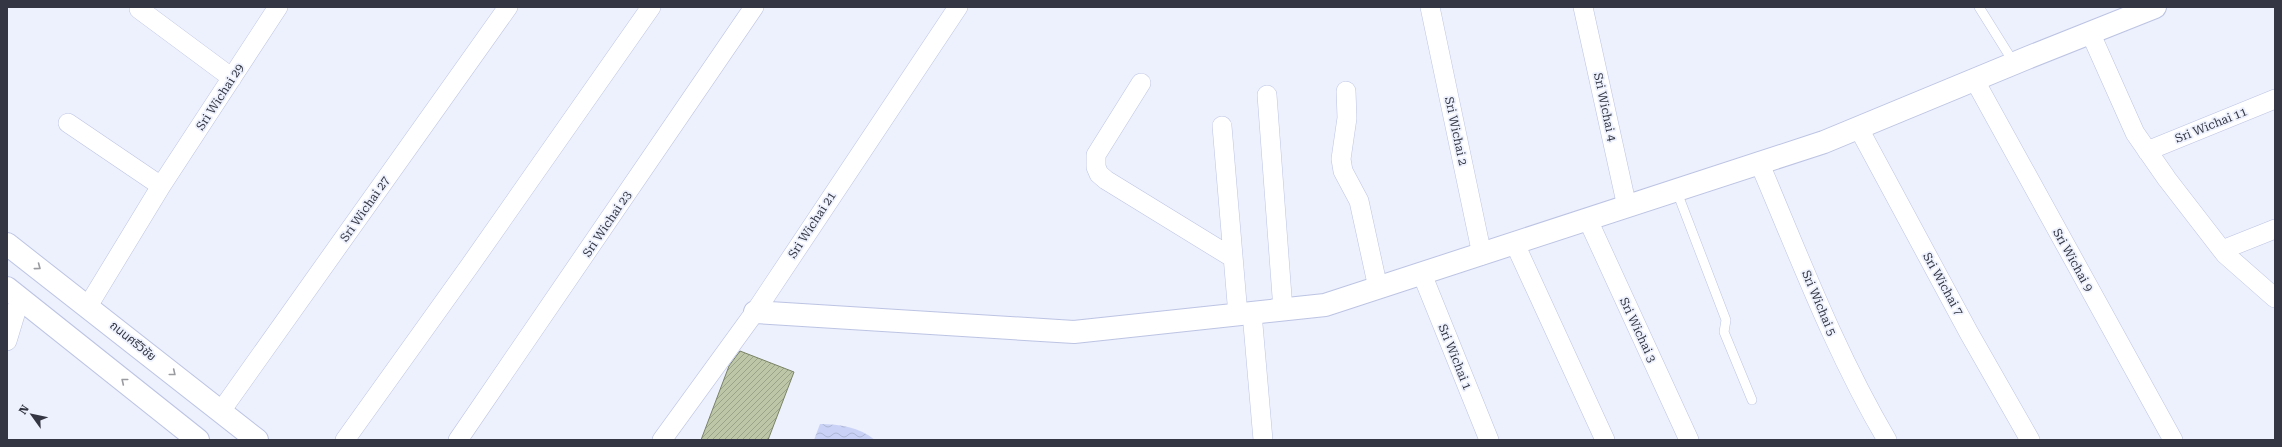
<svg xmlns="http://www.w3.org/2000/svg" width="2282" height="447" viewBox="0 0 2282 447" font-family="'Roboto Serif','Noto Sans Thai',serif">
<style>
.water{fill:url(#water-waves)}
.building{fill:url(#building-hatch);stroke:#7a8366}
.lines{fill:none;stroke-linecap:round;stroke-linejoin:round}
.lane-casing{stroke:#bcc4e3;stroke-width:10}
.street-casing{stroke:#bcc4e3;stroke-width:20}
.secondary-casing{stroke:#bcc4e3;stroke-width:24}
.primary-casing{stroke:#bcc4e3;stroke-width:24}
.lane{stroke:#fff;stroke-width:9}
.street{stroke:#fff;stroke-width:19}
.secondary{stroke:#fff;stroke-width:22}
.primary{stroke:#fff;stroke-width:22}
.oneway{stroke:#9a9ba1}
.labels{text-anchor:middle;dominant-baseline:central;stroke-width:3.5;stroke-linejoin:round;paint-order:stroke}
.street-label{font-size:12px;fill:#343743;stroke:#edf0fd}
</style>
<defs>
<pattern id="water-waves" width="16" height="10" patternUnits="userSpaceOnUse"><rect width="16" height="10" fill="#cad3f6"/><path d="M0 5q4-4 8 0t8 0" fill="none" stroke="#aeb6d4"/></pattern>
<pattern id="building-hatch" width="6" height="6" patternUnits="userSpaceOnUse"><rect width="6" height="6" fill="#bdc7a8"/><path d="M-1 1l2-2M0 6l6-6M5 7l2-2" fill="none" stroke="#9aa28a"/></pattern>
</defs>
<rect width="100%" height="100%" fill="#edf0fd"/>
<path class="water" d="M820 424C840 424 859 427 875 440H814Z"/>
<path class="building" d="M740 351 794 372 768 440H701L729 366Z"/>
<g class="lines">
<defs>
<path id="lane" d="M1979 7 2014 63
M1677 192 1726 320 1724 332 1752 400"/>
<path id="street" d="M1430 7 1482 255
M1583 7 1627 207
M139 9 232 78
M2090 32 2135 133 2167 179 2225 254 2275 298
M1974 79 2173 440
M1141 83 1096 155V167L1099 174 1106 180 1233 258
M1346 91 1347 118 1341 159 1343 171 1359 201 1378 288
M1267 95 1283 310
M68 123 161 186
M1222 126 1238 315
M1858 127 1969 333 2030 440
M2147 151 2275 99
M1759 162C1799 256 1835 352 1887 440
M1588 220 1689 440
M1515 244 1605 440
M2222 250 2275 229
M1422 274 1489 440
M88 306 161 186 278 7
M1252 313 1263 440
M7 341 20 298
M221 411 508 7
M345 440 471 264 651 7
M458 440 754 7
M662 440 755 312 958 7"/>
<path id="secondary" d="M755 312 1074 332 1325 305 1824 142 2027 58 2155 7"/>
<path id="primary" d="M7 244 257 440
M7 288 198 440"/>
</defs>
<use href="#lane" class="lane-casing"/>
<use href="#street" class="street-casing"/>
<use href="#secondary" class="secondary-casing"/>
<use href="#primary" class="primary-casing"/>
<use href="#lane" class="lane"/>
<use href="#street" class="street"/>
<use href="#secondary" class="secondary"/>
<use href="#primary" class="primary"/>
</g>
<defs><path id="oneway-chevron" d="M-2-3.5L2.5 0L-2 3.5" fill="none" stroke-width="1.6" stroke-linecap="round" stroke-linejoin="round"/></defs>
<g class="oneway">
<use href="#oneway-chevron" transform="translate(38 267) rotate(37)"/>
<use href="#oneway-chevron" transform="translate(173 373) rotate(39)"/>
<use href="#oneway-chevron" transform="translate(124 381) rotate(-141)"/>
</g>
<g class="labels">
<g class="street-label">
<text transform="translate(220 97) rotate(-57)">Sri Wichai 29</text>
<text transform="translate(1605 107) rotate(78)">Sri Wichai 4</text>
<text transform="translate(2211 125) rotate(-22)">Sri Wichai 11</text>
<text transform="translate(1456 131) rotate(78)">Sri Wichai 2</text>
<text transform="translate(365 209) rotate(-55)">Sri Wichai 27</text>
<text transform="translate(607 224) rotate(-56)">Sri Wichai 23</text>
<text transform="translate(812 225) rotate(-57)">Sri Wichai 21</text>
<text transform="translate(2073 260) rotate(61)">Sri Wichai 9</text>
<text transform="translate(1943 284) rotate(61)">Sri Wichai 7</text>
<text transform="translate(1819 303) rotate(67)">Sri Wichai 5</text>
<text transform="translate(1638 330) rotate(65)">Sri Wichai 3</text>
<text transform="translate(133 341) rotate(39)">ถนนศรีวิชัย</text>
<text transform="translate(1455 357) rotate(68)">Sri Wichai 1</text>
</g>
</g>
<rect width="2282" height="447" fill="none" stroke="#343743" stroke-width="16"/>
<g transform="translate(32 415) rotate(303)" stroke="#edf0fd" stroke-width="3" paint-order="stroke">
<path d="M0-3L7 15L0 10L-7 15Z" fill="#343743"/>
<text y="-6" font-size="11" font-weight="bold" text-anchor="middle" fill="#343743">N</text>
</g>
</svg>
